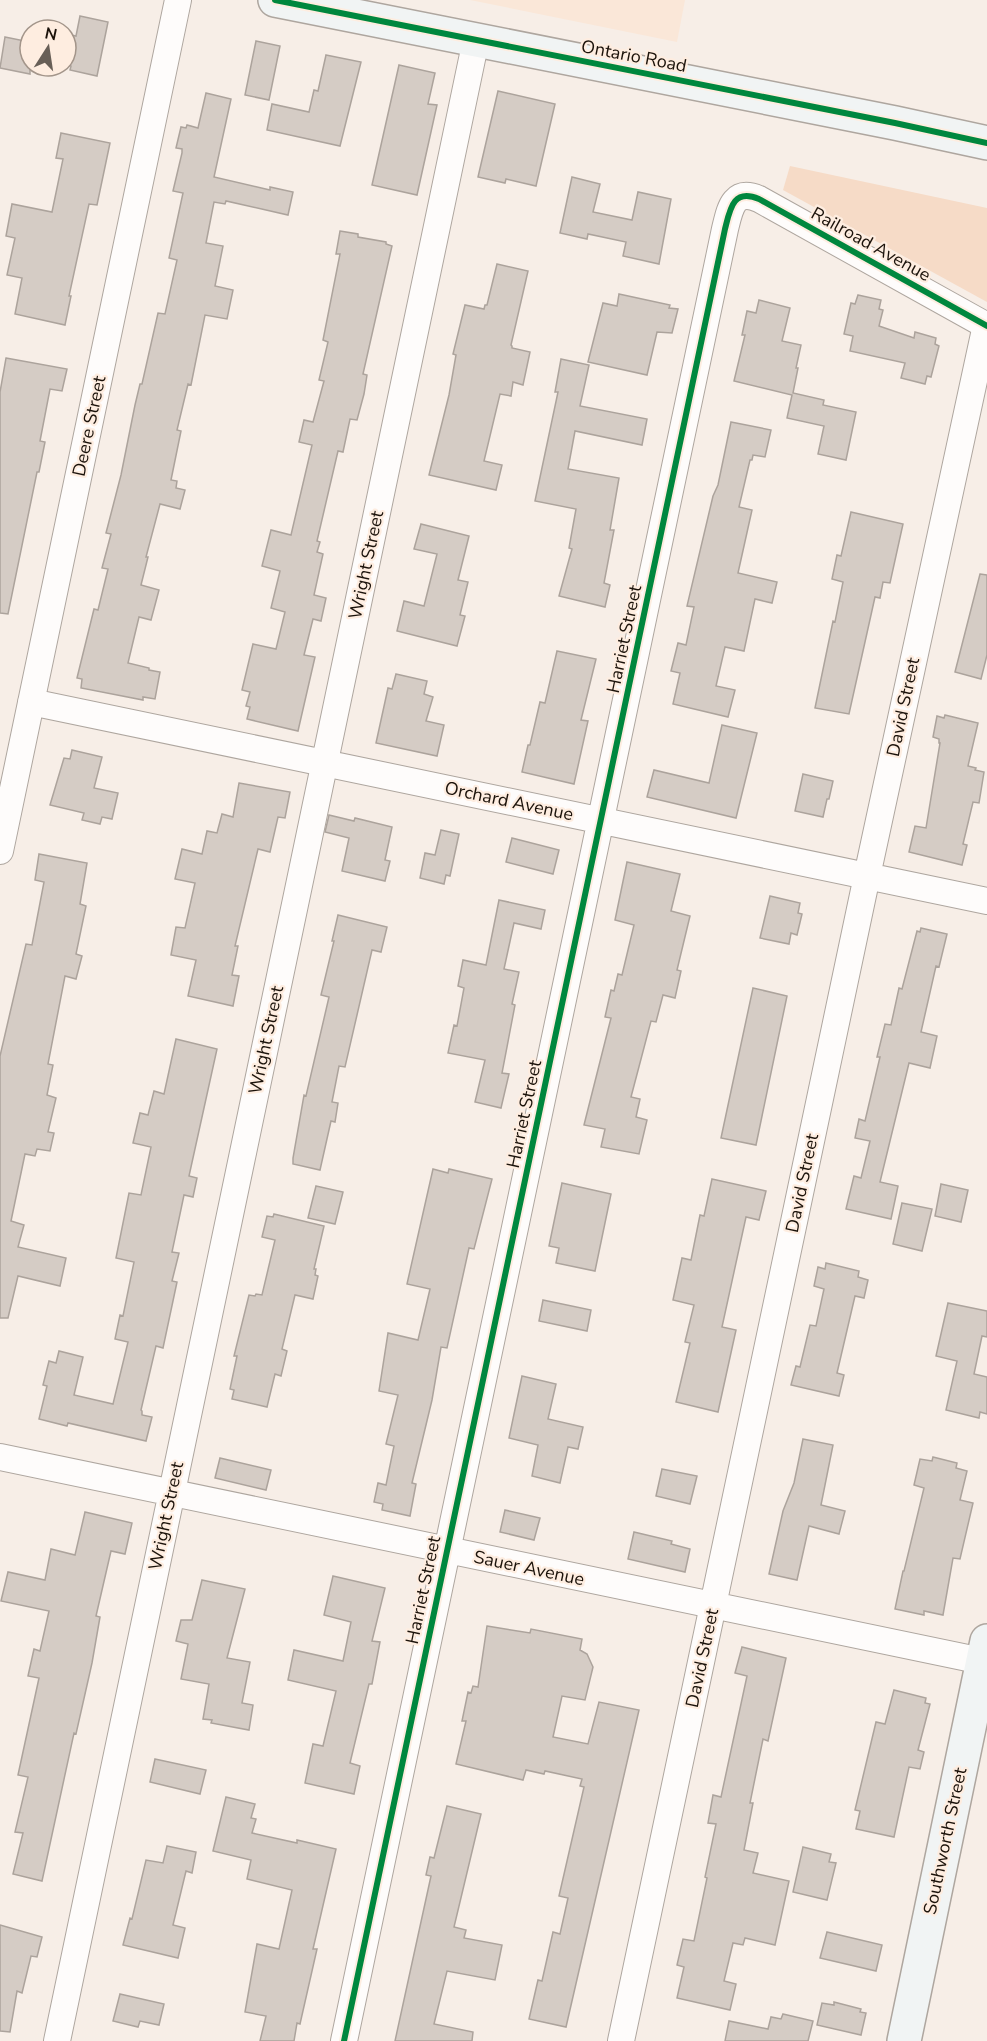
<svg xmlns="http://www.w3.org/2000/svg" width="987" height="2041" viewBox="0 0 987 2041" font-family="'Nunito Sans',sans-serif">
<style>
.built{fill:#fae7d8}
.park{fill:#f6dbc7}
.building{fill:#d5ccc5;stroke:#aca39c;stroke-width:1.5}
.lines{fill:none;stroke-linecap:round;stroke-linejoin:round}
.street-casing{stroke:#aea69f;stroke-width:28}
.secondary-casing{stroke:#aea69f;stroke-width:36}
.street{stroke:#fefcfb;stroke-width:26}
.secondary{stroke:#f1f4f4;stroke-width:33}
.cycleway-casing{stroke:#feede0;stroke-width:10}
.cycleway{stroke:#00873e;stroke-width:6}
.labels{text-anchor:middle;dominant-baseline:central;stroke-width:4.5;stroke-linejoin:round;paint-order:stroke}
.street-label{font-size:18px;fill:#1b120a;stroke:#feede0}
</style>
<rect width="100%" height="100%" fill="#f7eee7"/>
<path class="built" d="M470 0H685L677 42Z"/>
<path class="park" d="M790 166 987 208V302L783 190Z"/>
<path class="building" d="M80 16 108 22 97 76 70 70 71 66 66 65V34L76 36Z
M5 37 30 42V74L0 68Z
M256 41 280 46 269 100 245 95Z
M326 55 361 62 340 146 267 130 272 104 309 112 314 90 318 91Z
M399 65 435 73 428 104 437 105 417 195 372 185Z
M498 91 555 104 536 186 506 179 505 183 478 177Z
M206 93 231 99 214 177 270 190V187L293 192 288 215 226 201 225 204 214 202 206 243 223 246 215 286 233 290 227 319 205 315 191 385 188 384 177 430 181 431 171 480 177 481 176 488 185 490 180 509 160 504 146 557H148L141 585 159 590 151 620 139 617 128 663 149 668V670L160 672 155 699 143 697V700L81 688 82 679 77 678 94 609 98 610 108 569 102 568 111 534 106 533 121 475 135 405 140 384H142L158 313 165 314 177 260 169 258 183 193 173 191 182 153V149L176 148 181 127 186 128 187 125 198 128Z
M61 133 110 143 97 205 89 204 69 296H71L65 325 15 314 22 278 7 275 15 238 6 236 12 204 52 212 63 159 56 158Z
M572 177 600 184 593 212 632 220 638 192 671 199 659 264 623 256 626 242 588 234 587 239 560 233Z
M340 231 358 234V237L386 242V244L392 246 363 374 367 375 364 394 357 420 350 419 343 452 338 451 317 541 320 542 317 552 323 554 314 595 326 598 321 621 313 619 304 655 315 657 298 731 247 719 250 707 246 706 250 692 242 690 253 644 276 649 285 612 271 608 280 571 262 566 271 530 291 535 312 445 299 442 304 420 313 422 324 381 319 380 328 342 323 340 340 254H336Z
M497 264 528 271 511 345 512 346V348L530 352 523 385 513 382 511 396 500 394 484 461 502 465 496 490 429 475 449 395 456 355 453 354 465 305 484 309 485 305H487Z
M619 294 670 305 669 308 678 309 672 333 657 332 647 375 588 362 603 303 617 306Z
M858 295 881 300 879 309 883 310 879 326 914 338 915 332 936 338 935 344 939 346 931 377 927 376 925 384 901 378 905 363 850 351 853 336 844 334 851 303 855 304Z
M759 300 790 308 782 341 801 345 796 368H798L793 393 824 400 823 405 856 412 846 460 818 454 824 426 787 418 792 395 734 381 745 335H742L747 311 756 313Z
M6 358 67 369 62 391 50 389 40 441 45 442 39 472H37L8 614 0 613V392Z
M561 359 589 365 580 406 647 419 642 445 575 431 568 469 619 478 610 530H614L604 583 610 585 605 607 559 596 572 549 569 548 576 509 535 501 558 392H555Z
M731 422 771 430 765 457 753 455 752 460H750L739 507 752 510 738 573 777 582 772 603 755 599 744 651 725 647 716 686 735 690 728 717 673 704 680 673 671 671 678 643 686 645 694 607 687 606 713 496 718 485Z
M851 512 903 524 890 583 883 582 880 598 875 597 849 714 815 708 833 621 835 622 843 582 832 579 837 555 841 556Z
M421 524 469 536 458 580 468 582 460 615 465 616 457 646 397 631 404 601 424 606 437 554 414 549Z
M980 574 987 575V655L981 679 955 672Z
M557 651 596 659 581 720 588 721 574 784 522 772 528 745H530L540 702 545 703Z
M396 674 427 681 424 694 433 697 426 721 444 725 437 756 376 743 388 688 392 689Z
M945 715 978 723 968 766 976 768 975 770 984 772 979 803 973 802 963 844 967 845 962 865 909 852 915 826 926 828 940 743H939V739L933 737 937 716 944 718Z
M722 725 757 733 736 818 647 797 654 770 709 783Z
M72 750 102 757 94 788 118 793 112 819 102 817 100 824 82 820 84 813 50 805 64 758 70 759Z
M803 774 833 781 829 799H827L823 817 795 811Z
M239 783 290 792 285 818 278 817 270 852 258 849 235 946H238L232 975 239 976 233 1006 188 996 196 960 171 955 176 927 185 928 195 883 175 879 182 849 202 854 207 831 217 833 222 814 233 817Z
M329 815 354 821 355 818 392 827 385 860 390 861 385 881 342 871 349 838 325 832Z
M441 830 459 834 450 876 446 875 444 884 420 878 425 853 435 855Z
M512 838 559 850 553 874 506 862Z
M39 854 87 863 80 904 86 906 76 954 82 956 76 979 65 976 48 1064 53 1065 47 1095 56 1098 48 1132 54 1133 50 1151 37 1149 35 1156 25 1154 11 1221 24 1225 18 1247 66 1258 60 1286 18 1276 8 1318H0V1056L26 944 32 945 44 882 35 880Z
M627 862 680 874 671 911 690 916 677 970 681 971 675 998 663 995 656 1022 651 1021 631 1097 640 1099 636 1117 647 1120 639 1154 601 1147 605 1129 584 1125 611 1018 605 1017 611 990 614 991 618 974 622 975 634 925 615 920Z
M770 896 800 903 798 913 802 914 797 935 791 933 789 944 760 938Z
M499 900 545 910 541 929 514 923 504 969 519 972 512 1004 515 1005 502 1073 509 1074 501 1108 475 1102 485 1060 448 1053 454 1025 457 1026 464 988 458 986 463 960 486 965Z
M338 915 387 927 381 952 372 950 345 1067 339 1066 332 1102 338 1103 335 1122 331 1121 320 1170 293 1164V1158L304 1095 306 1096 329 997 321 995 334 941H332Z
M921 928 947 934 939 967 936 966 921 1032 937 1036 930 1068 909 1063 880 1182 898 1186 891 1219 846 1209 854 1176 861 1178 870 1141 855 1138 859 1119 865 1121 880 1057H877L885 1024 891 1025 899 988 902 989 917 931 920 932Z
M753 988 787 996 756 1145 721 1138Z
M176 1039 217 1049 189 1176 197 1178 193 1197 184 1195 172 1252 179 1253 172 1281 177 1282 163 1348 156 1346 141 1410 142 1411V1415L152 1417 146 1441 68 1423 67 1426 39 1419 47 1386 43 1385 49 1361 56 1363 59 1351 83 1357 74 1395 113 1404 128 1342 115 1339 120 1315 123 1316 134 1262 116 1258 129 1193 141 1195 151 1147 133 1143 140 1113 148 1115 154 1091 164 1094Z
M433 1169 448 1173 449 1169 492 1179 474 1249 469 1248 447 1348 441 1347 432 1400 412 1483 416 1484 410 1516 382 1510 383 1504 374 1502 378 1483 386 1485 394 1446 386 1444 398 1395 379 1391 388 1333 418 1340 430 1289 407 1284Z
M712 1179 766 1191 759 1220 746 1217 722 1327 736 1330 718 1412 676 1402 690 1343 685 1342 694 1305 673 1300 682 1258 691 1260 700 1215 704 1216Z
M562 1183 611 1194 595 1271 556 1263 559 1248 549 1246Z
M941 1184 968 1190 961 1222 935 1216Z
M316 1186 343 1192 335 1224 308 1218Z
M902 1203 932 1209 922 1251 893 1244Z
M274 1214 324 1226 314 1269H316L315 1275 318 1276 313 1299 295 1295 282 1349 287 1351 281 1376 275 1374 267 1407 232 1399 234 1390 230 1389 237 1356H234L249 1295 255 1296 256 1294 262 1295 275 1240 262 1237 267 1216 273 1217Z
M826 1263 859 1271 858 1277 868 1280 864 1298 855 1296 837 1373 844 1375 839 1396 791 1385 796 1366 800 1367 810 1325 816 1326 824 1289 814 1286 818 1267 825 1269Z
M543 1300 591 1310 587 1331 539 1321Z
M948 1303 987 1311V1337L982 1336 974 1374 987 1377V1414L980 1412 979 1418 946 1410 957 1361 936 1356Z
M522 1376 556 1384 548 1419 583 1427 578 1449 568 1447 560 1483 532 1476 538 1445 509 1438Z
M803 1439 833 1445 821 1505 845 1511 839 1534 809 1526 797 1580 769 1574 783 1511 794 1483Z
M933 1457 957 1463 956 1468 967 1471 960 1500 973 1503 960 1559 953 1558 943 1615 924 1611V1615L895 1609 903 1571H904L924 1488 914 1485 920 1459 932 1461Z
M220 1458 271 1470 266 1490 215 1478Z
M662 1469 697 1476 690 1504 656 1496Z
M505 1510 540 1518 534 1540 500 1532Z
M85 1512 132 1523 125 1554 111 1551 96 1616 100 1617 92 1663 76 1734 74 1733 42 1881 13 1874 23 1833 15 1832 28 1777 18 1775 39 1678 28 1676 34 1649 40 1651 49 1611 1 1601 8 1572 45 1580 51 1549 75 1555Z
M634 1532 672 1541 671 1544 690 1549 685 1572 628 1559Z
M333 1576 385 1588 372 1641 380 1642 372 1684H369L350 1763 360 1766 354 1794 305 1783 313 1744 323 1746 336 1691 288 1680 294 1650 343 1661 351 1622 324 1615Z
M202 1580 245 1589 227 1658 250 1662 242 1703 253 1705 249 1730 211 1723 212 1720 203 1719 209 1684 181 1679 188 1644 176 1641 181 1620H192Z
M487 1626 530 1633 531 1629 582 1639 580 1650 587 1654 593 1667 585 1700 562 1696 553 1737 588 1744 599 1702 639 1710 566 2027 529 2019 538 1980 542 1981 553 1932 560 1934 568 1898 559 1896 584 1787 580 1786 582 1779 545 1771 544 1774 526 1770 523 1780 456 1764 466 1721H462L468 1692 471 1693 473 1686 478 1687Z
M742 1647 786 1658 768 1741 763 1739 750 1803H753L744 1850 758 1853 753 1873 789 1881 775 1945 745 1938 743 1945 733 1943 724 1981 736 1984 730 2010 677 1998 684 1967 677 1965 683 1939 694 1941 707 1878 705 1877 716 1824 708 1823 713 1795 721 1797 747 1676 735 1673Z
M894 1690 926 1698 925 1703 930 1704 918 1750 924 1752 920 1769 909 1767 894 1837 856 1829 860 1811 855 1810 876 1722 885 1724Z
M155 1759 206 1770 200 1794 150 1782Z
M226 1797 255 1804 251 1818 256 1819 252 1833 297 1843V1840L336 1849 313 1949H317L300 2024 297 2023 294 2041H260L266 2016 245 2012 257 1944 279 1949 292 1890 247 1879 251 1860 213 1851Z
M447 1806 481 1814 454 1927 466 1930 464 1938 502 1945 495 1980 447 1971 434 2024 473 2032 472 2041H395L431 1876 426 1875 430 1857 434 1858Z
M167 1846 196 1852 192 1873 186 1871 173 1925 185 1928 178 1958 123 1945 130 1918 132 1919 146 1860 163 1863Z
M803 1847 831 1854 829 1862 836 1863 827 1900 793 1892Z
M0 1925 42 1937 37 1957 31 1956 22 1993 17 1991 10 2032 0 2031Z
M827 1932 882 1945 876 1971 820 1958Z
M120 1994 164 2004 159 2025 140 2021 138 2027 113 2021Z
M834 2002 861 2009 860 2012 866 2013 861 2035 817 2025 822 2003 834 2005Z
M783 2014 813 2021 808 2041H725L729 2021 768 2029 771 2017 781 2019Z"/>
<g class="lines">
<defs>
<path id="street" d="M31 702 987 901
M0 851 178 0
M0 1457 987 1662
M57 2041 476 40
M344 2041 725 229C730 209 733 188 759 199L987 326
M621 2041 867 876 986 325"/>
<path id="secondary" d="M275 0 895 123 987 143
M904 2041 987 1641"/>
</defs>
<use href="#street" class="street-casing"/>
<use href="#secondary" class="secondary-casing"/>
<use href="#street" class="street"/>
<use href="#secondary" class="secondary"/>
<defs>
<path id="cycleway" d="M275 0 895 123 987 143
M344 2041 725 229C730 209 733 188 759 199L987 326"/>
</defs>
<use href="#cycleway" class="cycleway-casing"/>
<use href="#cycleway" class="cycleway"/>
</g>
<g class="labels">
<g class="street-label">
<text transform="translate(634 56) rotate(11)">Ontario Road</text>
<text transform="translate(871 244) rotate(29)">Railroad Avenue</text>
<text transform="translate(89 426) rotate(-78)">Deere Street</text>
<text transform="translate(366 565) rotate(-78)">Wright Street</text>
<text transform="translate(624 639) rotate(-78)">Harriet Street</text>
<text transform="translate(903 707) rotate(-78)">David Street</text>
<text transform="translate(509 801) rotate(12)">Orchard Avenue</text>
<text transform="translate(266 1040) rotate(-78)">Wright Street</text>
<text transform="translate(524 1114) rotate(-78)">Harriet Street</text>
<text transform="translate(802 1183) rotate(-78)">David Street</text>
<text transform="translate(166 1516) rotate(-78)">Wright Street</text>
<text transform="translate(529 1568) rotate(12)">Sauer Avenue</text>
<text transform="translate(423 1590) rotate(-78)">Harriet Street</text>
<text transform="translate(702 1658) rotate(-78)">David Street</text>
<text transform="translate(945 1841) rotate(-78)">Southworth Street</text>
</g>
</g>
<g transform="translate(48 48) rotate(12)"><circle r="28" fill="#feede0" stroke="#a3958a" stroke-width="1.5"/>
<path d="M0-4.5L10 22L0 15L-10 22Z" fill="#685f57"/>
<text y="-9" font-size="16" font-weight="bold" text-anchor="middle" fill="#1b120a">N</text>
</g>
</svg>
